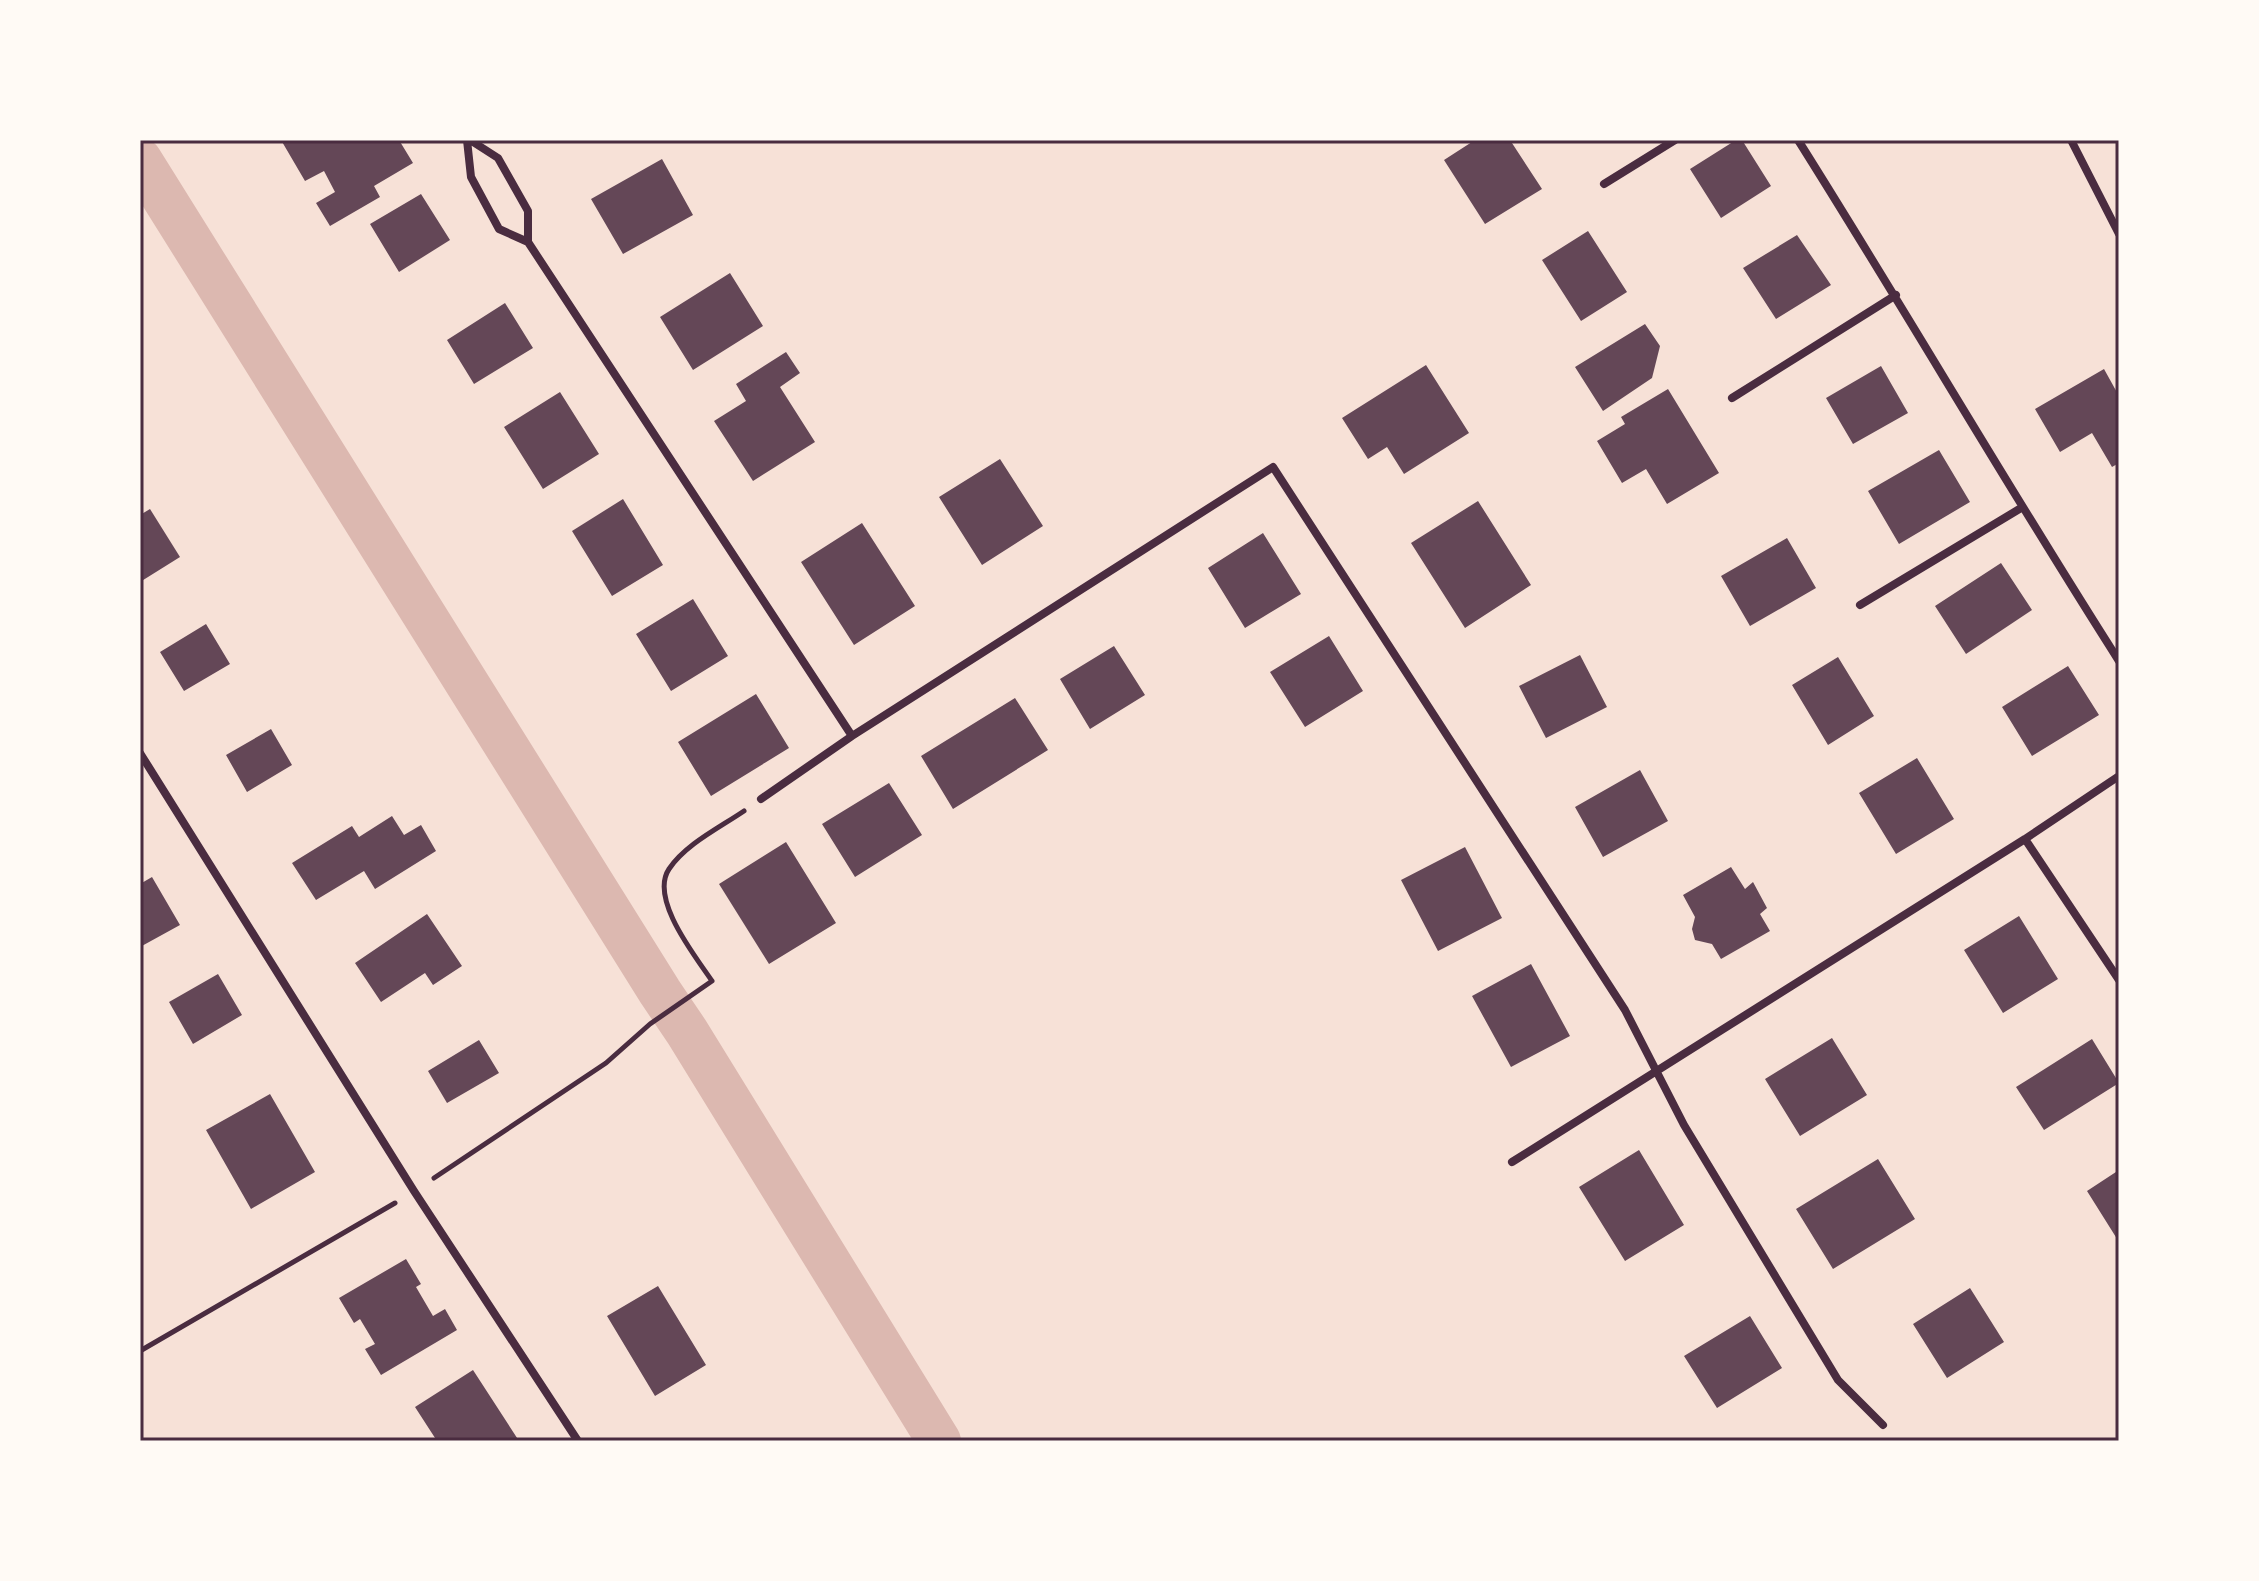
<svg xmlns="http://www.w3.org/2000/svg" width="2259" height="1581" viewBox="0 0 2259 1581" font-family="Montserrat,sans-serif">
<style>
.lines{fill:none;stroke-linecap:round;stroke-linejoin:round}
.canal{stroke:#dcb8b0;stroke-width:44}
.building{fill:#644757}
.path{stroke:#4a2c40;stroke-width:5}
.minor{stroke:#4a2c40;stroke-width:8}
.neatline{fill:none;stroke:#4a2c40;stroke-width:3}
</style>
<rect width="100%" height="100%" fill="#f7e1d7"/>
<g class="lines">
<path class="canal" d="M140 160 660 992 687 1032 939 1441"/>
</g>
<path class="building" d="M281 140H399L413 163 374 186 380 197 330 226 316 203 335 192 324 171 305 181Z
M1475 140H1510L1542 189 1485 224 1444 160Z
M1736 140H1742L1771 186 1721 218 1690 169Z
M662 159 693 215 623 254 591 199Z
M421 194 450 240 399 272 370 224Z
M1588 231 1627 292 1581 321 1542 260Z
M1797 235 1831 285 1776 319 1743 268Z
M730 273 763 326 693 370 660 317Z
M505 303 533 348 474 384 447 340Z
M1645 324 1660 346 1652 378 1603 411 1575 367Z
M786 352 800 373 780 387 815 442 753 481 714 421 746 401 736 384Z
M1426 365 1469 433 1404 474 1387 447 1368 459 1342 418Z
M1881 366 1908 413 1853 444 1826 398Z
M2104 369 2119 396V463L2112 467 2092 433 2060 452 2035 409Z
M1668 389 1719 473 1667 504 1646 469 1622 483 1597 441 1625 424 1621 417Z
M560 392 599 454 543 489 504 427Z
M1939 450 1970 502 1899 544 1868 491Z
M1000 459 1043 526 982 565 939 497Z
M623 499 663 565 612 596 572 531Z
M1478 501 1531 585 1465 628 1411 543Z
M150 509 180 557 140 582V515Z
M862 523 915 606 854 645 801 562Z
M1263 533 1301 594 1245 628 1208 568Z
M1787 538 1816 588 1750 626 1721 576Z
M2001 563 2032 610 1966 654 1935 606Z
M693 599 728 656 671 691 636 634Z
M206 624 230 664 184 691 160 652Z
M1329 636 1363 691 1305 727 1270 672Z
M1114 646 1145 695 1090 729 1060 679Z
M1580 655 1607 707 1546 738 1519 686Z
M1838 657 1874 716 1828 745 1792 685Z
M2068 666 2099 715 2032 756 2002 707Z
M756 694 789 748 711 796 678 742Z
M1015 698 1048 750 953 809 921 756Z
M271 729 292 765 247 792 226 755Z
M1917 758 1954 819 1896 854 1859 793Z
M1640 770 1668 821 1603 857 1575 807Z
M889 783 922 835 855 877 822 824Z
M392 816 404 835 421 825 436 851 375 889 364 871 316 900 292 863 352 826 359 837Z
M786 842 836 923 769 964 719 884Z
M1465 847 1502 918 1438 951 1401 880Z
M1731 867 1745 889 1753 882 1767 908 1760 914 1770 931 1721 959 1712 944 1695 940 1692 929 1695 917 1683 895Z
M152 877 180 925 140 947V884Z
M427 914 462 966 433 985 425 973 381 1002 355 963Z
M2019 916 2058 979 2003 1013 1964 950Z
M1531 964 1570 1036 1511 1067 1472 996Z
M218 974 242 1015 193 1044 169 1002Z
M1832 1038 1867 1095 1800 1136 1765 1079Z
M2092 1039 2119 1083 2044 1130 2016 1087Z
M479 1040 499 1073 447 1103 428 1071Z
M270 1094 315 1172 251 1209 206 1130Z
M1639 1150 1684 1225 1625 1261 1579 1187Z
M1878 1159 1915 1219 1833 1269 1796 1209Z
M2119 1170V1242L2087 1191Z
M406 1259 421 1284 416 1287 433 1316 445 1309 457 1330 381 1375 365 1349 375 1344 360 1319 354 1323 339 1298Z
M658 1286 706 1365 655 1396 607 1316Z
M1970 1288 2004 1342 1947 1378 1913 1324Z
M1750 1316 1782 1368 1717 1408 1684 1356Z
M473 1370 519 1441H437L415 1407Z"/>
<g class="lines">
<path class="path" d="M434 1178 606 1063 650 1024 712 981C696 957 649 899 669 869 686 844 719 828 744 811
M140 1351 395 1203"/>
<path class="minor" d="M467 140 471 177 499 229 528 242 852 736
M470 140 498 158 528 211V242
M1798 140C1907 313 2009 489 2119 661
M2071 140 2119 234
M1604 184 1675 140
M1732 398 1896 295
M1860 605 2021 508
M140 753 414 1191 578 1441
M761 799 852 736 1273 467 1625 1010 1684 1125 1838 1380 1883 1425
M2025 839 2119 980
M1512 1162 2025 839 2119 776"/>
</g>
<rect width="2259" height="1581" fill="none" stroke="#fffaf5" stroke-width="284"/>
<rect x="142" y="142" width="1975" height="1297" class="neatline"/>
</svg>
